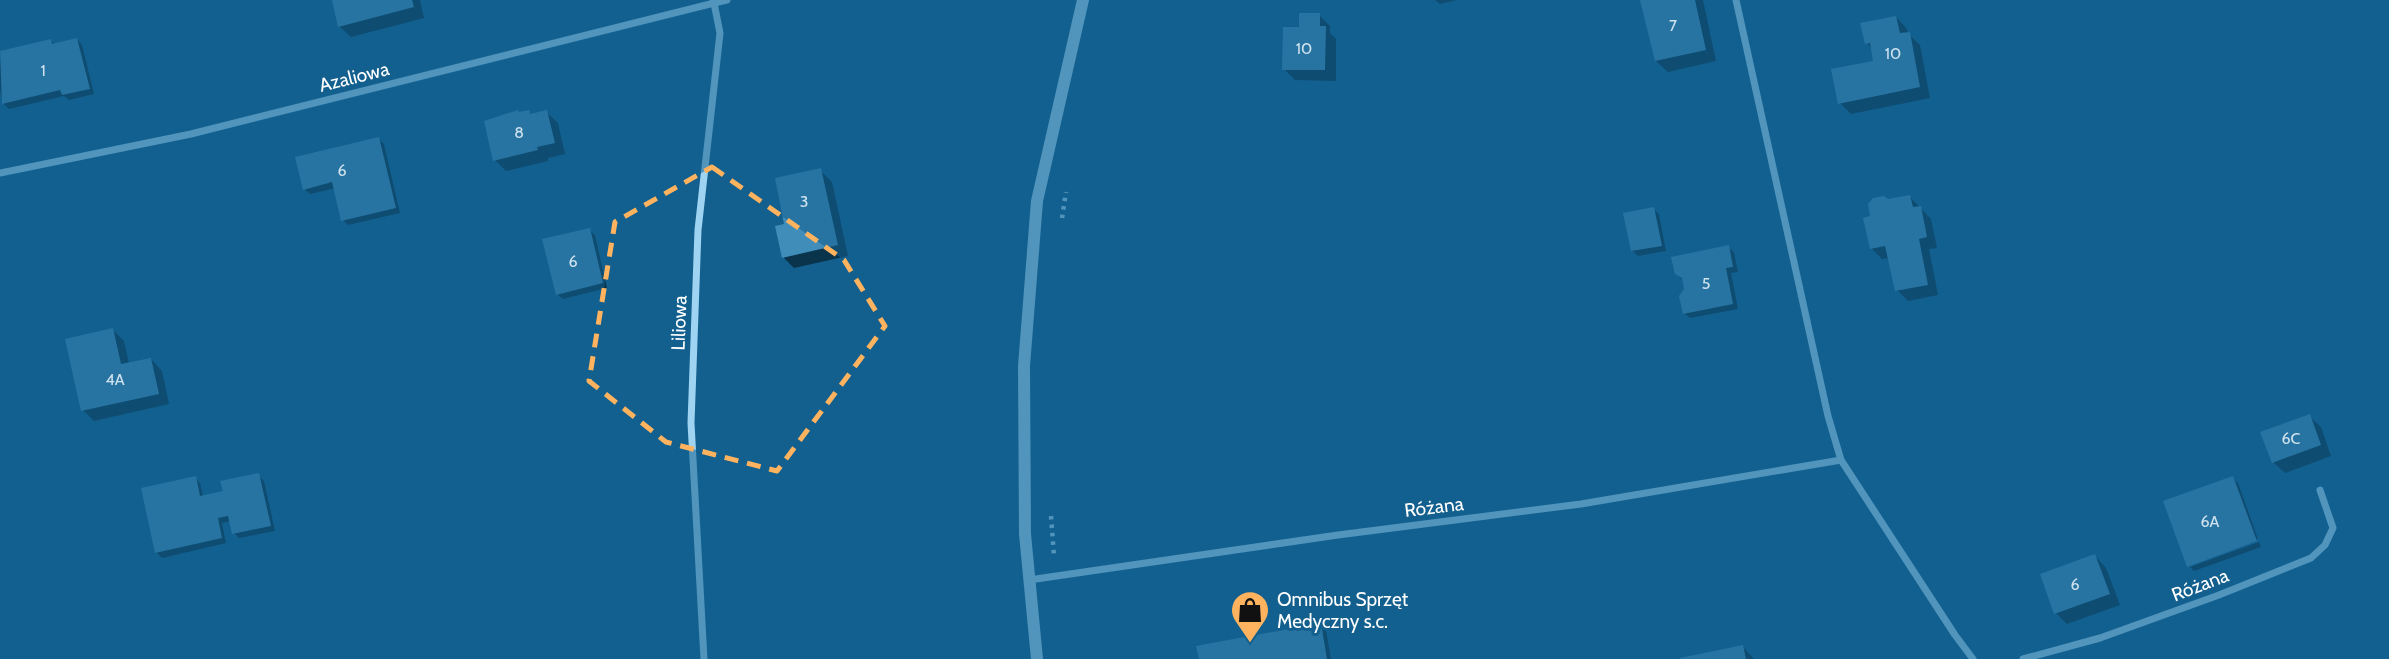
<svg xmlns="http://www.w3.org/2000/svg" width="2389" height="659" viewBox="0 0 2389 659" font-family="Cabin,sans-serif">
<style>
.shadow{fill:#0007}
.building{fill:#408db9}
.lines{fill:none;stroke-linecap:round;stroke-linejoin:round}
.path{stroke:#9ed3f1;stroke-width:4.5;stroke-dasharray:3.5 5;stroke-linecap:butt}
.minor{stroke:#9ed3f1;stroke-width:7}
.tertiary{stroke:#9ed3f1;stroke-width:12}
.marked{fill:none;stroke:#ffb35f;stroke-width:5;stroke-dasharray:14 9;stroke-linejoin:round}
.labels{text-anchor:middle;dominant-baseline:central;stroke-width:6;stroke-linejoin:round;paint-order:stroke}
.number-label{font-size:16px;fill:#cfe2ee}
.street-label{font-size:19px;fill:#fff;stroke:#13608f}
.poi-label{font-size:19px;fill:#fff;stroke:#13608f;text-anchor:start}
</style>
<rect width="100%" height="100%" fill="#13608f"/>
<path class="shadow" d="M333 0H420L424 18 351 37 339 26Z
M1435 0H1457L1440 4Z
M1642 0H1703L1716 61 1668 72 1656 61Z
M1319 15 1330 26V33L1336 39V81L1295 80 1284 69 1301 29Z
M1896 17 1907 29 1908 34 1920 45 1930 98 1851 114 1840 103 1875 63 1872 49 1867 43Z
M77 39 82 45 94 94 69 100 64 96 9 109 3 103 0 90V53L51 41 55 45Z
M528 112 531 115 546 112 558 123 565 154 548 158V161L506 171 495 160Z
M379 139 384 144 400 213 348 225 343 220 336 188 310 194 304 189Z
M820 170 832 182 848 256 794 268 783 257 786 225Z
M1910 197 1931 219 1937 248 1929 249 1938 295 1908 301 1897 290 1889 258 1882 259 1871 248 1872 217 1887 201Z
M1653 209 1659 214 1666 251 1638 256 1632 250Z
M589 230 595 235 607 288 563 299 557 294Z
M1728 247 1734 252 1738 272 1731 273 1738 309 1690 318 1684 313 1686 289 1682 279 1676 273Z
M113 330 124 341 129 364 151 359 162 371 169 404 94 421 83 410Z
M2309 416 2321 427 2331 456 2285 473 2273 462Z
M258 475 264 481 275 531 239 538 234 533 231 521 222 523 226 543 162 558 156 552 195 478 200 483 203 497 225 493Z
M2232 478 2238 483 2258 539 2189 564Z
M2259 542 2261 547 2194 571 2190 567Z
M2095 556 2106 568 2120 605 2067 624 2056 613Z
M1320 625 1326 630 1331 659H1201Z
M1743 647 1754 659H1682Z"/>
<path class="building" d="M332 0H412L414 7 338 27Z
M1640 0H1695L1706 50 1655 61Z
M1299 13H1320V26H1326L1325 70H1282L1283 27H1299Z
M1896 16 1900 33 1910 32 1920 87 1838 104 1831 69 1873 61 1870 43 1865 44 1860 23Z
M77 38 90 89 62 95 60 90 2 104 0 51 51 39 52 44Z
M518 110 519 112 529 110 530 114 547 110 555 143 537 147 538 150 493 161 484 121Z
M379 137 396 208 341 221 332 182 303 190 295 157Z
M821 168 838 245 782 258 775 226 784 224 775 178Z
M1910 195 1913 207 1921 206 1927 237 1919 239 1928 285 1895 291 1885 246 1870 249 1863 218 1870 216 1868 204 1873 198 1884 196 1888 199Z
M1654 207 1662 246 1631 251 1623 213Z
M590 228 603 283 556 295 542 239Z
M1729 245 1733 267 1726 268 1733 304 1683 314 1679 296 1684 289 1682 278 1675 274 1671 257Z
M113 328 121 364 151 358 159 394 81 411 65 339Z
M2310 414 2321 445 2272 463 2260 432Z
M259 473 271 526 232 534 228 516 218 518 222 538 155 553 141 488 196 476 200 496 223 491 220 481Z
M2233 476 2257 541 2187 567 2163 501Z
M2095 554 2110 594 2054 614 2040 574Z
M1321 623 1327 659H1199L1196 646Z
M1743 645 1746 659H1680V658Z"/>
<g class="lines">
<path class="path" d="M1062 218 1066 192
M1051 516 1054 556"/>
<path class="minor" d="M1736 0 1828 416 1841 460 1955 635 1973 659
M0 173 191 134 714 3 713 0
M1029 580 1338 535 1581 504 1841 460
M704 659 691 423 698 230 720 33 714 3 727 0
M2023 659 2100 638 2219 595 2311 558 2325 545 2333 528 2320 490"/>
<path class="tertiary" d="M1037 659 1025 534 1024 366 1037 201 1083 0"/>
</g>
<path d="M0 0H2389V659H0ZM712 167 844 260 885 326 777 471 666 442 589 381 615 222Z" fill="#13608f" fill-opacity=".55" fill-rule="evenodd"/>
<path class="marked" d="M712 167 844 260 885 326 777 471 666 442 589 381 615 222Z"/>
<defs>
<symbol id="shop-pin" viewBox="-11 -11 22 30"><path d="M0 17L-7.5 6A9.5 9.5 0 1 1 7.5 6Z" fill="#ffb35f" stroke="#13608f"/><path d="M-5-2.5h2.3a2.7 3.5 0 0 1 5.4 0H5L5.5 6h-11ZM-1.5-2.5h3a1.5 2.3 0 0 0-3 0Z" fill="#111"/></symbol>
</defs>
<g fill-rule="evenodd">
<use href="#shop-pin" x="1228" y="588" width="44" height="60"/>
</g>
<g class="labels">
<g class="number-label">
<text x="1673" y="25">7</text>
<text x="1304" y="48">10</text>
<text x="1893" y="53">10</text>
<text x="43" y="70">1</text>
<text x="519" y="132">8</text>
<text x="342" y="170">6</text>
<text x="804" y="201">3</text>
<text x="573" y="261">6</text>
<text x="1706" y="283">5</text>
<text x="115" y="379">4A</text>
<text x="2291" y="438">6C</text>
<text x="2210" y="521">6A</text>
<text x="2075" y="584">6</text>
</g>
<g class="street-label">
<text transform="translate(354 77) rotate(-14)">Azaliowa</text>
<text transform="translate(679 323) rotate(-88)">Liliowa</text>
<text transform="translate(1434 507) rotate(-7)">Różana</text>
<text transform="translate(2200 585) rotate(-21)">Różana</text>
</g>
<g class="poi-label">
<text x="1277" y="599">Omnibus Sprzęt<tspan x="1277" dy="22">Medyczny s.c.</tspan></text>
</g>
</g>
</svg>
